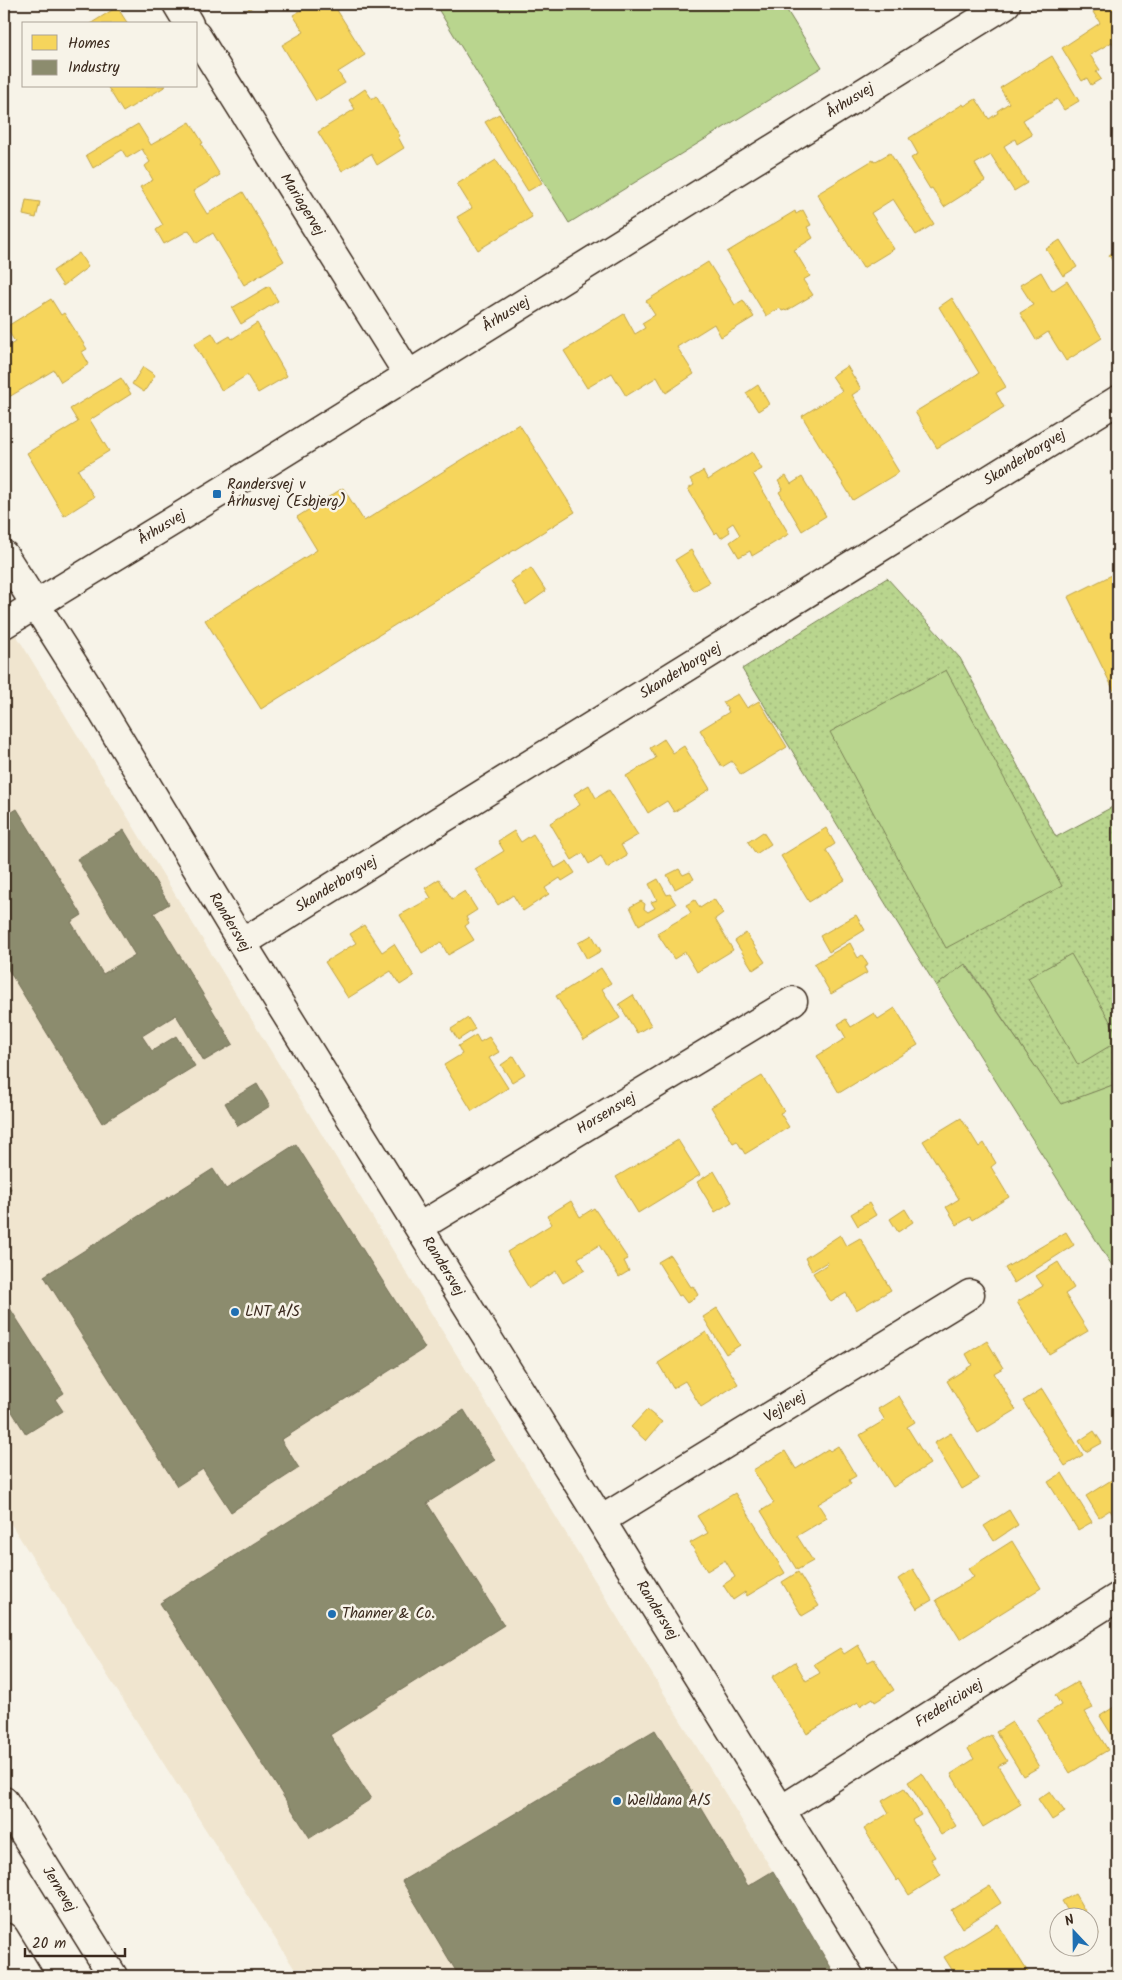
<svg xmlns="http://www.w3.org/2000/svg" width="1122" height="1980" viewBox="0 0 1122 1980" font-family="Kalam,sans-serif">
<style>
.built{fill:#f0e5cf}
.grass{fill:url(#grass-dots);stroke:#7a8056}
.park{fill:#b9d58e;stroke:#7a8056}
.homes{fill:#f6d55c;stroke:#bea249}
.industry{fill:#8c8c6e;stroke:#746f56}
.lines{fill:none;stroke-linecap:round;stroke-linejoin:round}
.street-casing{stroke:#3b2a1e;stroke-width:31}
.secondary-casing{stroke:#3b2a1e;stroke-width:31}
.street{stroke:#f7f3e8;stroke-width:28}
.secondary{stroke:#f7f3e8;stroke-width:28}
.poi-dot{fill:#1f6fb2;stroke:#f7f3e8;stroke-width:2}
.labels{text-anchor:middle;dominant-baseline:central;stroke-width:5;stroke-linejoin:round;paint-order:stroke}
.street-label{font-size:15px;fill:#3b2a1e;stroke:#f7f3e8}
.poi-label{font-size:15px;fill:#3b2a1e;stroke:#f7f3e8;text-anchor:start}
</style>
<defs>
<pattern id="grass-dots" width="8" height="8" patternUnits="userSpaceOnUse" patternTransform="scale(1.25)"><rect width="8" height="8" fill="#b9d58e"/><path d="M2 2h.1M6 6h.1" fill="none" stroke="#a0b77a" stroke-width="1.8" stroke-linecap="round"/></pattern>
</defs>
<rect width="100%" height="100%" fill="#f7f3e8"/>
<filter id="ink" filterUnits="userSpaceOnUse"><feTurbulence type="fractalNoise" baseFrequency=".02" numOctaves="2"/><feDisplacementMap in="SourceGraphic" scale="10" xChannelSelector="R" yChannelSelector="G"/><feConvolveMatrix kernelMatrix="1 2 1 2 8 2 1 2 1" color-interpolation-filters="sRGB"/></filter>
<g filter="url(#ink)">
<path class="built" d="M4 615 837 1976H299L4 1513Z"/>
<path class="grass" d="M887 578 960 658 1056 837 1118 804V1083L1061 1105 966 964 936 986 742 669Z"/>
<path class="park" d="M435 4H783L822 67 569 223Z
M946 670 1062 886 946 948 830 732Z
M1071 954 1118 1035V1041L1078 1065 1028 978Z
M965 964 1061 1104 1118 1083V1275L936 986Z"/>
<path class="homes" d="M83 4H97L88 11Z
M246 4H257L249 9Z
M312 4H347L337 10 365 55 338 72 345 83 316 101 282 45 304 32 293 15Z
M1106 4H1118V52L1112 42 1090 55 1100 70 1096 72 1101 79 1091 85 1087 78 1082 81 1062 48 1100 23 1093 12Z
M117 7 128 24H90Z
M1052 56 1079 101 1064 110 1057 99 1023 120 1032 135 1017 144 1015 139 1004 146 1027 183 1014 191 991 155 975 164 985 181 944 207 932 188 930 189 911 158 918 154 909 138 963 104 964 106 976 99 989 119 998 113 997 111 1009 103 1000 88Z
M107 86H166L123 112Z
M365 89 372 99 376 96 400 136 398 137 404 148 377 165 371 154 342 171 318 132 355 109 349 100Z
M499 114 542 183 528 191 485 122Z
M190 122 203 143 201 144 220 175 193 191 207 214 243 192 284 261 244 285 213 233 197 243 189 230 164 244 156 230 163 225 140 187 153 180 145 166 150 162 142 149 127 158 122 150 93 168 86 155 138 124 151 145Z
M890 153 934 224 916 235 893 199 871 213 894 249 863 268 817 194 873 160 874 162Z
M496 160 532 217 478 250 457 217 472 208 457 184Z
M26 200 40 202 36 218 23 215Z
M803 210 811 225 807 227 813 238 794 250 810 276 803 280 813 295 786 311 785 310 782 311 780 308 766 316 727 252 795 211 796 214Z
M1060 240 1077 267 1063 276 1046 249Z
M1118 249V270L1109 255Z
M79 253 88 267 63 286 53 271Z
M708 262 735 305 743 300 754 317 721 337 714 324 677 347 694 374 666 393 657 377 626 396 612 373 587 388 564 351 624 314 635 334 645 328 642 323 655 315 646 301Z
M1041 272 1052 291 1067 281 1102 338 1066 361 1048 332 1036 340 1020 313 1033 305 1020 285Z
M269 286 278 301 241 324 232 308Z
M952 298 1006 387 996 393 1004 407 937 448 915 412 979 373 939 307Z
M51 299 61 315 64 313 87 349 82 352 89 364 61 382 54 370 4 400V349L15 342 6 327Z
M257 323 287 376 258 393 247 375 222 391 194 344 212 333 218 343 230 336 232 339Z
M847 366 861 389 852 395 899 472 853 500 802 416 842 391 832 376Z
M143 367 155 375 144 392 132 384Z
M121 378 131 394 90 420 109 451 78 470 94 497 64 516 27 453 78 422 70 409Z
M758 385 769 404 758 411 746 393Z
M519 424 575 512 261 709 205 620 317 550 297 517 343 488 364 521Z
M752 452 762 469 753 474 789 534 752 556 750 551 739 557 730 542 740 535 733 523 727 527 730 532 721 538 717 532 715 534 688 489 694 485 690 479 703 471 708 480Z
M786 476 791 484 802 477 826 516 802 531 779 492 783 489 778 481Z
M691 550 710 582 694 591 675 560Z
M531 568 546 591 526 605 511 581Z
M1118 572V699L1068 597Z
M738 694 747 708 759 701 787 747 741 775 732 761 722 767 700 730 729 712 723 702Z
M664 739 673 753 684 746 710 789 674 812 667 801 648 813 626 776 656 758 650 748Z
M589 785 596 798 609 790 638 835 621 845 627 856 607 868 601 856 589 864 583 853 572 860 550 823 580 805 574 794Z
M826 828 835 844 826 850 845 880 809 902 781 856Z
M514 831 521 842 533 834 555 868 567 861 575 873 562 881 560 878 545 888 549 894 523 911 513 895 498 905 475 869 504 851 498 841Z
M763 832 771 844 756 854 748 842Z
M679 869 683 875 690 872 694 879 675 889 667 875Z
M439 879 452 899 465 891 477 910 466 917 469 923 465 926 474 940 448 955 441 942 422 953 400 915 431 898 425 888Z
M658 879 667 895 670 894 676 904 639 925 630 907 641 901 645 904 644 909 648 912 655 908 651 902 657 900 649 884Z
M714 899 723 913 715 919 733 950 697 972 685 952 674 959 657 933 691 913 686 905 695 900 700 908Z
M856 915 865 930 829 952 820 936Z
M364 925 382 952 394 944 414 976 400 985 391 971 348 998 325 962 356 943 350 934Z
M746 933 765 962 753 970 735 941Z
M592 935 601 951 587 959 578 943Z
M850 943 858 958 862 955 868 965 864 967 867 973 831 994 814 964Z
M601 968 611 983 602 989 620 1018 584 1040 556 996Z
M633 995 651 1025 637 1033 619 1004Z
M895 1008 918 1045 839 1093 817 1056 846 1038 838 1024 846 1019 851 1027 874 1013 878 1019Z
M468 1018 475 1029 458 1040 451 1029Z
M476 1035 480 1042 489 1037 499 1052 489 1058 508 1088 472 1111 444 1065 462 1054 458 1046Z
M514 1056 525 1074 512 1082 501 1065Z
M762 1076 784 1111 780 1113 789 1127 745 1154 737 1141 733 1143 711 1107Z
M961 1118 979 1147 984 1143 996 1163 991 1167 1009 1197 972 1220 970 1217 957 1225 946 1207 959 1199 923 1141Z
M678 1140 700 1175 638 1213 616 1177Z
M714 1171 732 1202 715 1212 697 1182Z
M571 1201 580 1217 594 1208 628 1259 624 1261 629 1271 619 1277 599 1245 578 1258 585 1270 563 1283 556 1271 529 1288 507 1252 552 1224 547 1216Z
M869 1203 876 1215 858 1226 851 1214Z
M905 1209 913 1222 898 1232 890 1219Z
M1066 1232 1074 1245 1014 1283 1005 1268Z
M840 1235 846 1246 860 1238 891 1290 856 1310 846 1293 831 1302 813 1273 828 1264 827 1262 812 1271 805 1258Z
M670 1255 691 1287 693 1286 698 1295 687 1303 681 1295 679 1296 658 1262Z
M1058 1262 1074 1288 1065 1294 1088 1331 1049 1354 1017 1302 1043 1286 1036 1276Z
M717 1308 740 1345 726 1354 703 1317Z
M706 1332 738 1384 701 1407 685 1381 673 1388 658 1363Z
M987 1341 1003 1368 994 1373 1016 1410 978 1433 947 1381 972 1365 966 1354Z
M1042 1389 1083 1455 1065 1466 1023 1401Z
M899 1396 915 1422 907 1427 930 1464 893 1487 860 1435 885 1420 878 1409Z
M647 1410 662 1422 646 1441 631 1427Z
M1094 1431 1102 1443 1086 1452 1079 1441Z
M951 1433 979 1479 962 1489 934 1443Z
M838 1446 856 1476 849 1480 851 1484 818 1504 827 1518 797 1536 813 1561 797 1570 761 1511 774 1503 753 1470 785 1451 796 1469 828 1449 830 1451Z
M1062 1473 1092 1522 1078 1530 1048 1482Z
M1113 1479 1118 1487V1524L1110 1510 1099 1517 1086 1496Z
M735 1493 785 1573 747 1596 745 1592 733 1600 723 1585 735 1577 725 1560 707 1571 690 1543 708 1533 697 1516Z
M1009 1510 1018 1525 994 1541 984 1526Z
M1012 1541 1041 1588 960 1639 936 1600 974 1577 968 1569Z
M913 1569 932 1600 917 1609 898 1579Z
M798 1572 819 1606 802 1616 782 1582Z
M858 1645 868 1662 874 1659 894 1690 875 1702 873 1698 860 1706 858 1702 807 1734 772 1677 795 1662 806 1681 820 1673 814 1664 840 1648 844 1654Z
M1077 1682 1093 1708 1085 1712 1108 1750 1070 1773 1037 1720 1061 1705 1055 1695Z
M1117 1705 1118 1707V1745L1100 1716Z
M1012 1722 1039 1767 1023 1776 996 1732Z
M991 1735 1007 1761 998 1766 1021 1804 983 1827 951 1774 974 1759 968 1749Z
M922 1773 956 1826 941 1835 908 1782Z
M904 1788 921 1815 912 1820 935 1857 931 1859 941 1875 909 1895 899 1879 897 1881 864 1829 889 1813 882 1801Z
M1050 1791 1065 1812 1052 1820 1038 1799Z
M990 1886 1001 1903 962 1928 951 1910Z
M1075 1894 1089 1918H1072L1062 1901Z
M1090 1918 1099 1934 1090 1939Z
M998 1924 1029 1974 1026 1976H972L970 1973 965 1976H956L944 1957Z"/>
<path class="industry" d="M17 809 82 915 71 922 103 974 135 955 77 859 124 830 169 904 154 913 233 1044 204 1061 176 1015 142 1036 152 1051 176 1036 195 1066 102 1123 6 966 4 968V817Z
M257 1084 270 1106 238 1126 225 1103Z
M296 1144 425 1348 281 1440 299 1468 231 1512 203 1469 177 1486 44 1276 213 1169 226 1189Z
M4 1178 11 1189 4 1193Z
M4 1299 64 1393 55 1399 63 1411 26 1434 4 1399Z
M464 1410 495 1460 427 1503 504 1625 330 1735 371 1799 310 1838 160 1603Z
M655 1730 748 1886 773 1871 836 1976H459L402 1881Z"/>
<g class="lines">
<defs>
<g id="street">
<path d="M177 4 189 24"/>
<path id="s1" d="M196 35 408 374"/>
<path id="s2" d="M4 555 84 681 242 943 884 1976"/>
<path id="s3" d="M4 624 217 494 1006 4"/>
<path id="s4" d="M242 943 1118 400"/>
<path id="s5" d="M419 1227 793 1001"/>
<path id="s6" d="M601 1520 970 1294"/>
<path id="s7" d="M781 1810 1118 1597"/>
</g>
<g id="secondary">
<path id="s8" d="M4 1801 113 1976"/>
<path d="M4 1937 28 1976"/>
</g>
</defs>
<use href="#street" class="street-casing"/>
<use href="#secondary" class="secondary-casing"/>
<use href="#street" class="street"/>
<use href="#secondary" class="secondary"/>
</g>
</g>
<g class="poi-dot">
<rect x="212" y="489" width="10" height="10" rx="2.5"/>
<circle cx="235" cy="1312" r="5"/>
<circle cx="332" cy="1614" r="5"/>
<circle cx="617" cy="1801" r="5"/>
</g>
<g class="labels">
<g class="street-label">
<text stroke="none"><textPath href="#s3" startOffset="995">Århusvej</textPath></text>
<text stroke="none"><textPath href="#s1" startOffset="200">Mariagervej</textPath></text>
<text stroke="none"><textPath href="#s3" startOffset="590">Århusvej</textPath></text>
<text stroke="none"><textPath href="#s4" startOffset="921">Skanderborgvej</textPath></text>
<text stroke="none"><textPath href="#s3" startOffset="185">Århusvej</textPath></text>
<text stroke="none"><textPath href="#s4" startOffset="516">Skanderborgvej</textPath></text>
<text stroke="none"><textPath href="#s4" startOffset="111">Skanderborgvej</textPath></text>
<text stroke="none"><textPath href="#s2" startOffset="431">Randersvej</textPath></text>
<text stroke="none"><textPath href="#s5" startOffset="219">Horsensvej</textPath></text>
<text stroke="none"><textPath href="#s2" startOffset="836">Randersvej</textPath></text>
<text stroke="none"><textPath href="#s6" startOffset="216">Vejlevej</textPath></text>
<text stroke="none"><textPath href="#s2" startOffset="1241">Randersvej</textPath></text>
<text stroke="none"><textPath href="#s7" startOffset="199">Fredericiavej</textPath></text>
<text stroke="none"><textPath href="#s8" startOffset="104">Jernevej</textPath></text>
</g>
<g class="poi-label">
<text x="227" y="485">Randersvej v<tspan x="227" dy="17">Århusvej (Esbjerg)</tspan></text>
<text x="245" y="1312">LNT A/S</text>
<text x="342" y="1614">Thanner &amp; Co.</text>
<text x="627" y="1801">Welldana A/S</text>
</g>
</g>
<rect width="1122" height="1980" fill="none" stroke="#f7f3e8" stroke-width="20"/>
<rect x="10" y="10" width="1102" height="1960" fill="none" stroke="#3b2a1e" stroke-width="2" filter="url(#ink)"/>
<rect x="22" y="22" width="175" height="65" fill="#f7f3e8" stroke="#aca397"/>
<rect x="32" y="35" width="25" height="15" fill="#f6d55c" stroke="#aca397"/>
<text x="68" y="48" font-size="15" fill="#3b2a1e">Homes</text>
<rect x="32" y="60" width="25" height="15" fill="#8c8c6e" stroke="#aca397"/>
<text x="68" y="72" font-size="15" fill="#3b2a1e">Industry</text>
<g transform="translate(1074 1932) rotate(338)"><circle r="24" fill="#f7f3e8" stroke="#aca397"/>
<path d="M0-4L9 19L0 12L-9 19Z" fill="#1f6fb2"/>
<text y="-8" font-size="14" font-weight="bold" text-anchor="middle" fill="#3b2a1e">N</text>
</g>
<path d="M25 1948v8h100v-8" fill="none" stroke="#3b2a1e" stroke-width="2.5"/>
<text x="32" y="1948" font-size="15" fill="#3b2a1e" stroke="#f7f3e8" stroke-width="4" paint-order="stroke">20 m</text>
</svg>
